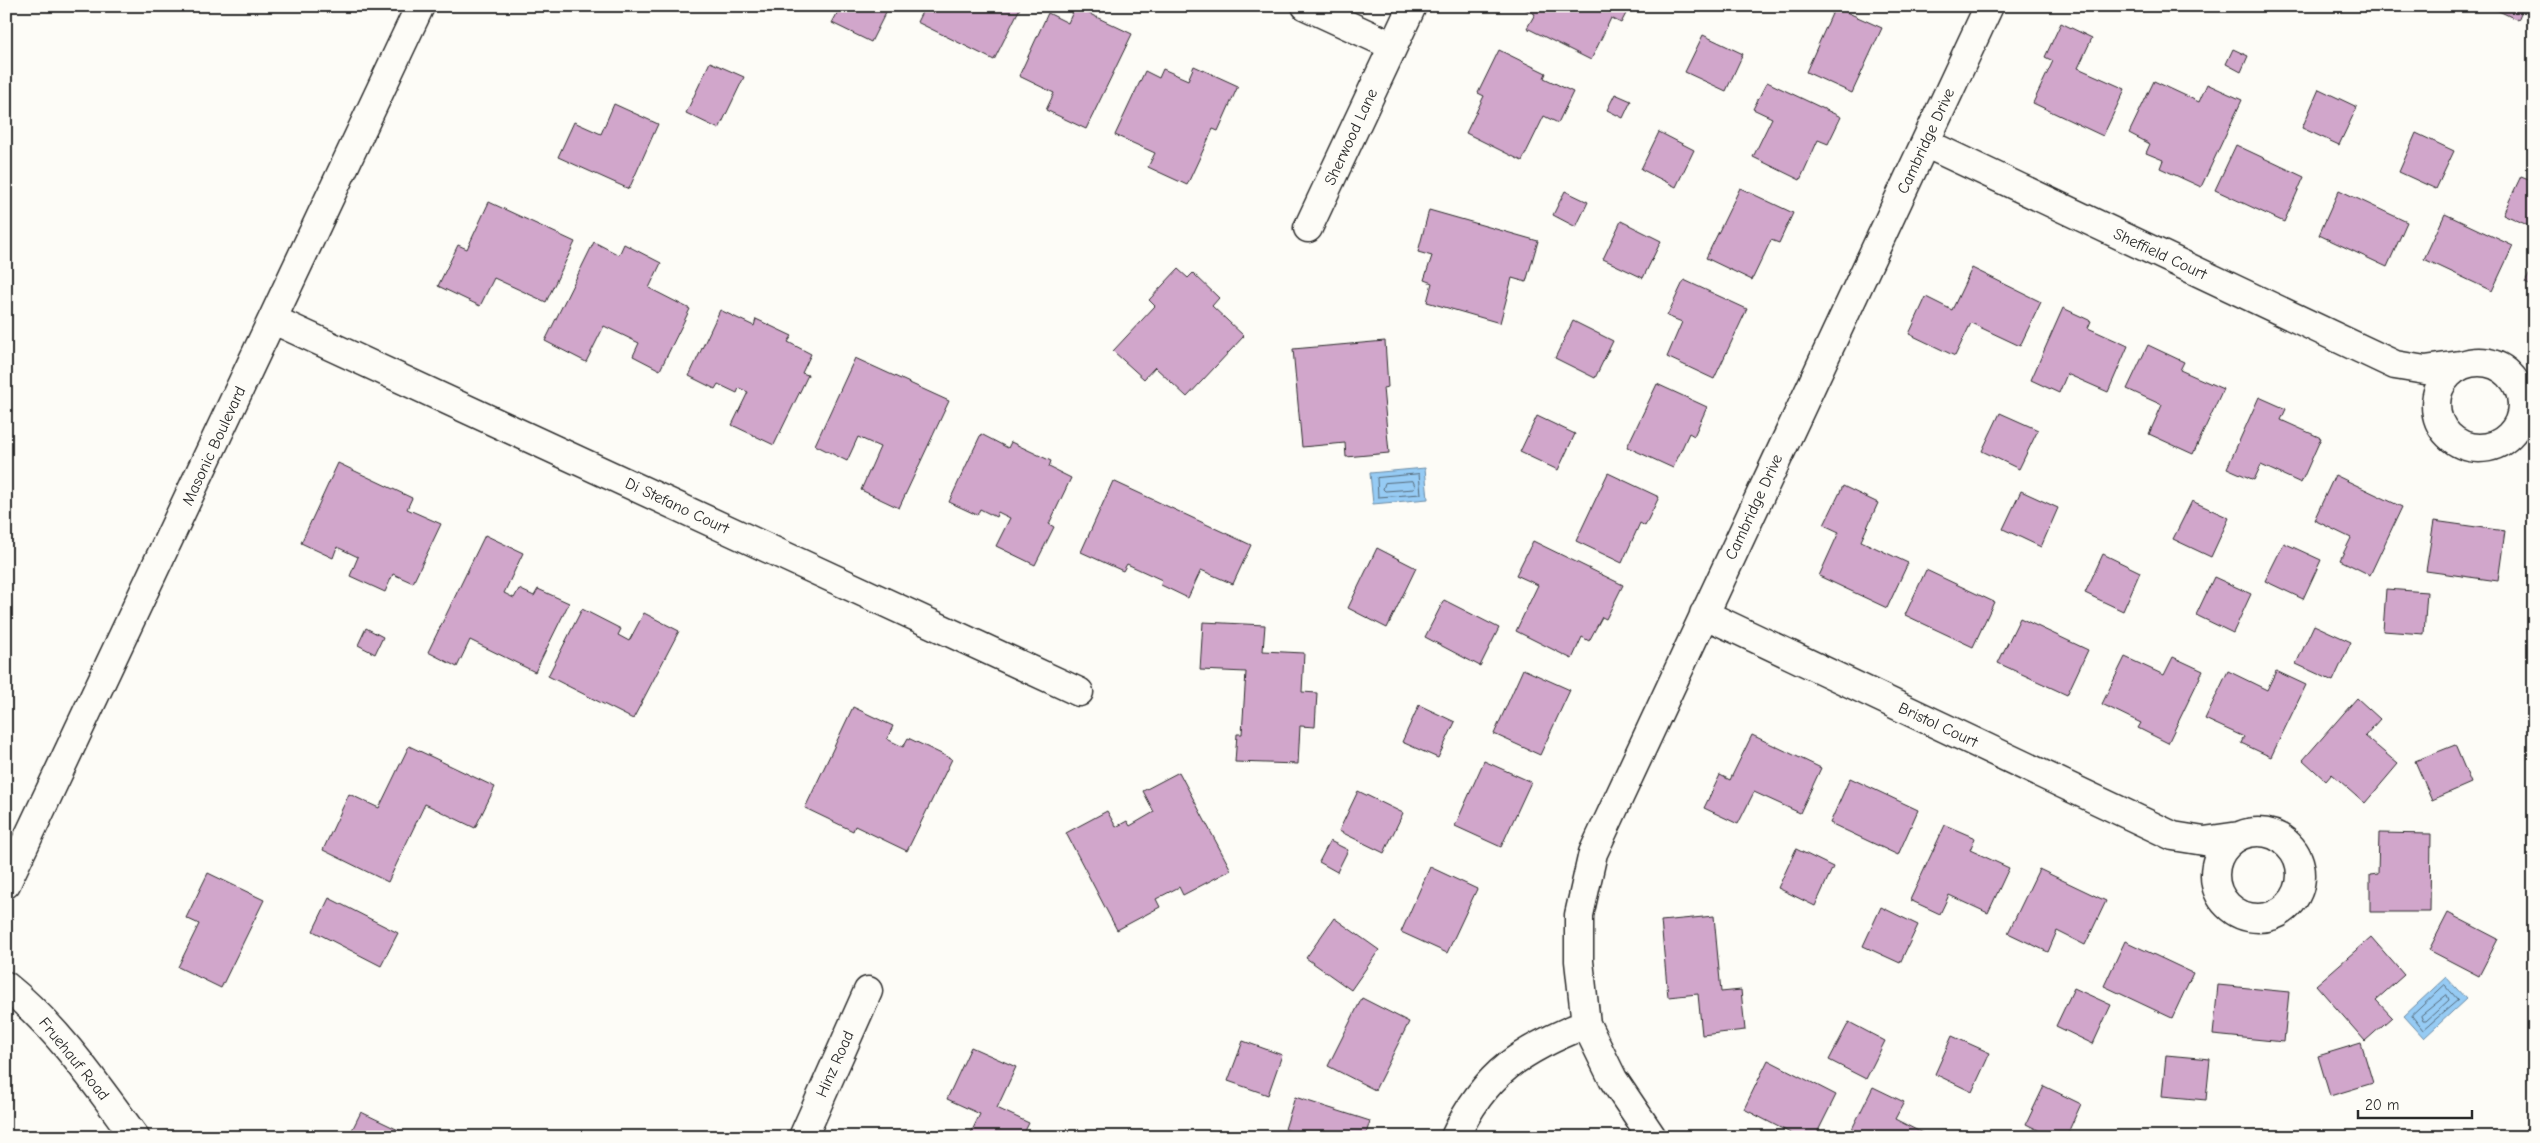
<svg xmlns="http://www.w3.org/2000/svg" width="2540" height="1143" viewBox="0 0 2540 1143" font-family="'Comic Neue',sans-serif">
<style>
.water{fill:#96cbf4;stroke:#6b8ba4}
.lines{fill:none;stroke-linecap:round;stroke-linejoin:round}
.shore{stroke:#566b7b;stroke-width:1}
.building{fill:#d1a6cb;stroke:#2b2b2b}
.minor-casing{stroke:#2b2b2b;stroke-width:31}
.minor{stroke:#fdfcf7;stroke-width:28}
.labels{text-anchor:middle;dominant-baseline:central;stroke-width:4.5;stroke-linejoin:round;paint-order:stroke}
.street-label{font-size:16px;fill:#2b2b2b;stroke:#fdfcf7}
</style>
<rect width="100%" height="100%" fill="#fdfcf7"/>
<filter id="ink" filterUnits="userSpaceOnUse"><feTurbulence type="fractalNoise" baseFrequency=".02" numOctaves="2"/><feDisplacementMap in="SourceGraphic" scale="10" xChannelSelector="R" yChannelSelector="G"/><feConvolveMatrix kernelMatrix="1 2 1 2 8 2 1 2 1" color-interpolation-filters="sRGB"/></filter>
<g filter="url(#ink)">
<path class="water" d="M1425 468 1428 499 1373 504 1370 473Z
M2446 977 2466 999 2424 1038 2404 1016Z"/>
<g class="lines">
<path class="shore" d="M1419 474 1421 494 1378 497 1377 478Z
M1413 481 1415 486 1414 489 1385 491 1383 489 1385 483Z
M2445 985 2458 1000 2423 1030 2412 1016Z
M2447 995 2449 1000 2426 1021H2423L2421 1016Z"/>
</g>
<path class="building" d="M841 6H889L871 42 832 23Z
M925 6H1021L994 60 917 22Z
M1527 6H1630L1621 23 1611 18 1591 60 1527 28 1535 14 1525 9Z
M2488 6H2524L2518 20Z
M1075 7 1132 34 1086 129 1046 110 1054 93 1019 76 1048 13 1068 23Z
M1835 7 1882 28 1852 93 1806 72Z
M2061 23 2092 38 2078 68 2125 89 2103 136 2033 103 2053 61 2045 57Z
M1703 35 1743 54 1726 91 1685 72Z
M2233 49 2248 56 2241 72 2226 64Z
M1499 50 1546 73 1544 78 1573 92 1558 123 1544 116 1522 161 1466 133 1484 96 1478 93Z
M710 62 744 77 719 129 686 113Z
M1194 66 1238 86 1218 131 1213 129 1187 185 1148 167 1155 153 1115 135 1145 71 1159 78 1163 69 1188 80Z
M2154 81 2199 102 2207 84 2242 100 2201 187 2160 168 2163 160 2146 153 2150 144 2129 133Z
M1767 82 1841 117 1828 144 1818 140 1800 180 1753 157 1772 118 1753 109Z
M2319 89 2357 107 2339 145 2302 128Z
M1615 94 1631 101 1623 118 1607 110Z
M614 104 658 124 629 189 558 157 574 122 601 134Z
M1659 132 1694 150 1676 187 1641 169Z
M2416 133 2454 151 2436 189 2399 172Z
M2236 145 2304 177 2284 222 2215 190Z
M2521 176 2534 181V228L2503 214Z
M1740 188 1793 213 1779 243 1771 240 1752 280 1706 258Z
M2339 190 2407 222 2387 267 2319 235Z
M1565 191 1588 202 1576 227 1553 215Z
M489 202 575 242 546 302 494 278 480 306 438 286 458 245 467 249Z
M1429 210 1538 241 1526 282 1512 278 1500 323 1427 302 1432 283 1424 280 1432 256 1418 252Z
M2445 214 2513 246 2492 291 2424 259Z
M1621 221 1661 241 1643 278 1603 259Z
M594 242 619 255 624 244 661 263 649 288 690 309 660 370 633 356 639 343 604 326 586 362 545 341Z
M2534 265V287L2525 283Z
M1972 268 2041 302 2020 346 1971 323 1955 356 1909 334 1926 297 1952 310Z
M1178 269 1188 278 1193 273 1219 298 1212 306 1244 336 1187 397 1155 367 1144 379 1113 351 1155 306 1149 300Z
M1684 280 1747 309 1714 379 1667 357 1682 322 1667 316Z
M2063 308 2091 321 2088 328 2128 346 2108 392 2067 374 2059 393 2031 380Z
M720 310 754 326 756 319 792 336 788 342 811 354 802 373 808 375 774 445 732 425 748 392 739 388 737 393 718 384 715 389 689 376Z
M1573 321 1613 341 1595 378 1555 358Z
M1385 341 1388 387 1383 388 1389 453 1346 457 1345 443 1302 447 1293 349Z
M2148 345 2184 362 2180 370 2223 389 2193 454 2149 434 2162 405 2127 389Z
M855 358 949 401 899 508 861 490 880 447 858 437 847 461 815 445Z
M1657 384 1707 407 1694 436 1689 433 1673 468 1627 447Z
M2259 397 2286 409 2281 420 2321 438 2301 483 2261 465 2254 480 2227 468Z
M2000 413 2038 430 2019 469 1982 451Z
M1537 416 1575 434 1558 470 1520 452Z
M981 434 1008 448 1011 442 1051 461 1049 467 1071 478 1049 524 1054 527 1035 565 996 546 1010 518 998 512 996 517 980 509 977 515 949 502Z
M338 463 412 498 407 509 441 524 413 583 393 574 385 592 350 576 358 557 337 547 333 558 301 543Z
M1608 473 1659 497 1645 526 1640 523 1622 563 1576 541Z
M2335 475 2402 507 2370 575 2340 560 2351 538 2314 520Z
M1113 481 1251 545 1233 584 1201 570 1188 598 1161 585 1162 580 1127 564 1123 571 1081 552Z
M1843 486 1878 503 1861 541 1908 563 1887 608 1819 576 1839 532 1824 525Z
M2021 491 2058 508 2041 547 2003 529Z
M2192 501 2229 518 2211 557 2173 539Z
M2434 521 2505 531 2498 581 2426 571Z
M485 535 523 553 504 593 514 598 519 589 534 596 538 589 569 603 535 672 470 640 457 667 428 652Z
M1533 541 1623 585 1606 619 1602 617 1589 641 1582 637 1572 659 1516 631 1538 585 1516 575Z
M2284 543 2321 560 2303 599 2265 581Z
M1377 548 1416 568 1387 628 1348 608Z
M2103 554 2140 572 2123 611 2085 593Z
M1926 570 1994 602 1973 647 1905 615Z
M2214 577 2251 594 2233 633 2196 615Z
M2386 589 2427 592 2424 634 2383 631Z
M1444 600 1499 628 1480 666 1425 637Z
M582 609 621 629 618 635 629 641 644 613 679 631 633 719 548 676Z
M2020 618 2088 650 2067 695 1998 663Z
M1203 622 1265 625 1263 651 1304 653 1302 692 1317 693 1315 727 1300 726 1298 764 1235 762 1237 734H1242L1246 672 1200 670Z
M2314 625 2351 642 2333 681 2296 664Z
M366 628 383 637 375 654 358 645Z
M2125 657 2164 675 2173 657 2203 671 2168 743 2138 728 2141 723 2102 704Z
M1523 669 1570 690 1540 755 1494 734Z
M2228 671 2267 690 2276 671 2306 685 2271 757 2241 743 2244 737 2205 719Z
M2357 698 2380 719 2365 736 2398 764 2365 803 2332 774 2326 781 2303 760Z
M1419 705 1455 722 1438 758 1402 742Z
M853 707 893 726 887 739 903 747 908 738 952 759 907 851 855 826 853 831 805 808Z
M1752 735 1821 768 1800 813 1754 792 1738 824 1704 808 1720 775 1730 780Z
M2455 745 2471 783 2432 800 2415 761Z
M409 746 495 787 475 828 425 804 388 882 323 850 349 794 379 808Z
M1484 761 1531 782 1501 847 1455 826Z
M1179 772 1231 870 1183 895 1179 887 1156 899 1160 907 1117 930 1066 833 1107 811 1116 827 1127 821 1130 826 1154 812 1143 791Z
M1850 778 1918 810 1898 855 1830 823Z
M1358 791 1403 813 1384 853 1339 831Z
M1945 825 1975 838 1970 850 2009 868 1988 913 1949 895 1940 914 1910 900Z
M2379 833 2431 834 2430 912H2370V875L2378 874Z
M1330 841 1348 850 1337 872 1319 862Z
M1796 849 1833 867 1815 906 1778 888Z
M1430 867 1477 889 1447 953 1401 932Z
M2039 869 2106 901 2085 945 2057 931 2048 952 2008 933Z
M208 873 264 900 221 988 178 967 199 924 186 918Z
M329 898 398 933 381 966 313 931Z
M1881 907 1918 925 1900 963 1863 946Z
M2448 913 2498 939 2479 976 2429 950Z
M1714 916 1721 992 1741 990 1745 1030 1702 1035 1698 994 1668 997 1661 921Z
M1334 918 1379 950 1351 990 1306 958Z
M2371 937 2404 975 2376 1000 2392 1017 2365 1041 2316 985Z
M2125 941 2193 973 2172 1018 2104 986Z
M2218 985 2289 992 2284 1042 2213 1035Z
M2074 988 2111 1005 2093 1044 2056 1026Z
M1362 998 1409 1022 1375 1090 1328 1066Z
M1849 1022 1885 1041 1866 1079 1829 1060Z
M1952 1036 1990 1053 1972 1092 1935 1074Z
M1243 1041 1282 1055 1268 1095 1228 1081Z
M2361 1043 2373 1083 2330 1096 2318 1056Z
M971 1047 1016 1067 997 1108 1029 1123 1022 1137H969L980 1114 947 1099Z
M2166 1055 2210 1059 2206 1100 2162 1096Z
M1768 1060 1836 1095 1815 1137H1798L1744 1109Z
M2044 1086 2081 1104 2066 1137H2052L2026 1124Z
M1873 1087 1904 1102 1895 1119 1930 1137H1848Z
M1295 1097 1370 1121 1365 1137H1298L1299 1134 1285 1129Z
M361 1112 413 1137 349 1136Z"/>
<g class="lines">
<defs>
<path id="minor" d="M1306 6 1393 46
M1925 143 2395 365 2425 370 2460 365
M1308 228 1412 6
M274 320 1079 692
M2436 405a43 43 0 1 1 86 0a43 43 0 1 1-86 0Z
M1704 614 2173 836 2204 841 2239 836
M2215 875a43 43 0 1 1 86 0a43 43 0 1 1-86 0Z
M6 884 420 6
M6 986C58 1028 96 1084 135 1137
M803 1137 868 991
M1455 1137C1484 1073 1523 1049 1586 1024
M1652 1137 1613 1079 1586 1024 1579 961V915L1593 853 1989 6"/>
</defs>
<use href="#minor" class="minor-casing"/>
<use href="#minor" class="minor"/>
</g>
</g>
<g class="labels">
<g class="street-label">
<text transform="translate(1351 137) rotate(-65)">Sherwood Lane</text>
<text transform="translate(1926 141) rotate(-65)">Cambridge Drive</text>
<text transform="translate(2160 254) rotate(25)">Sheffield Court</text>
<text transform="translate(214 446) rotate(-65)">Masonic Boulevard</text>
<text transform="translate(677 506) rotate(25)">Di Stefano Court</text>
<text transform="translate(1754 507) rotate(-65)">Cambridge Drive</text>
<text transform="translate(1938 725) rotate(25)">Bristol Court</text>
<text transform="translate(74 1059) rotate(51)">Fruehauf Road</text>
<text transform="translate(835 1064) rotate(-66)">Hinz Road</text>
</g>
</g>
<rect width="2540" height="1143" fill="none" stroke="#fdfcf7" stroke-width="25"/>
<rect x="12" y="12" width="2515" height="1118" fill="none" stroke="#2b2b2b" stroke-width="2" filter="url(#ink)"/>
<path d="M2358 1110v8h114v-8" fill="none" stroke="#2b2b2b" stroke-width="2.5"/>
<text x="2365" y="1110" font-size="15" fill="#2b2b2b" stroke="#fdfcf7" stroke-width="4" paint-order="stroke">20 m</text>
</svg>
